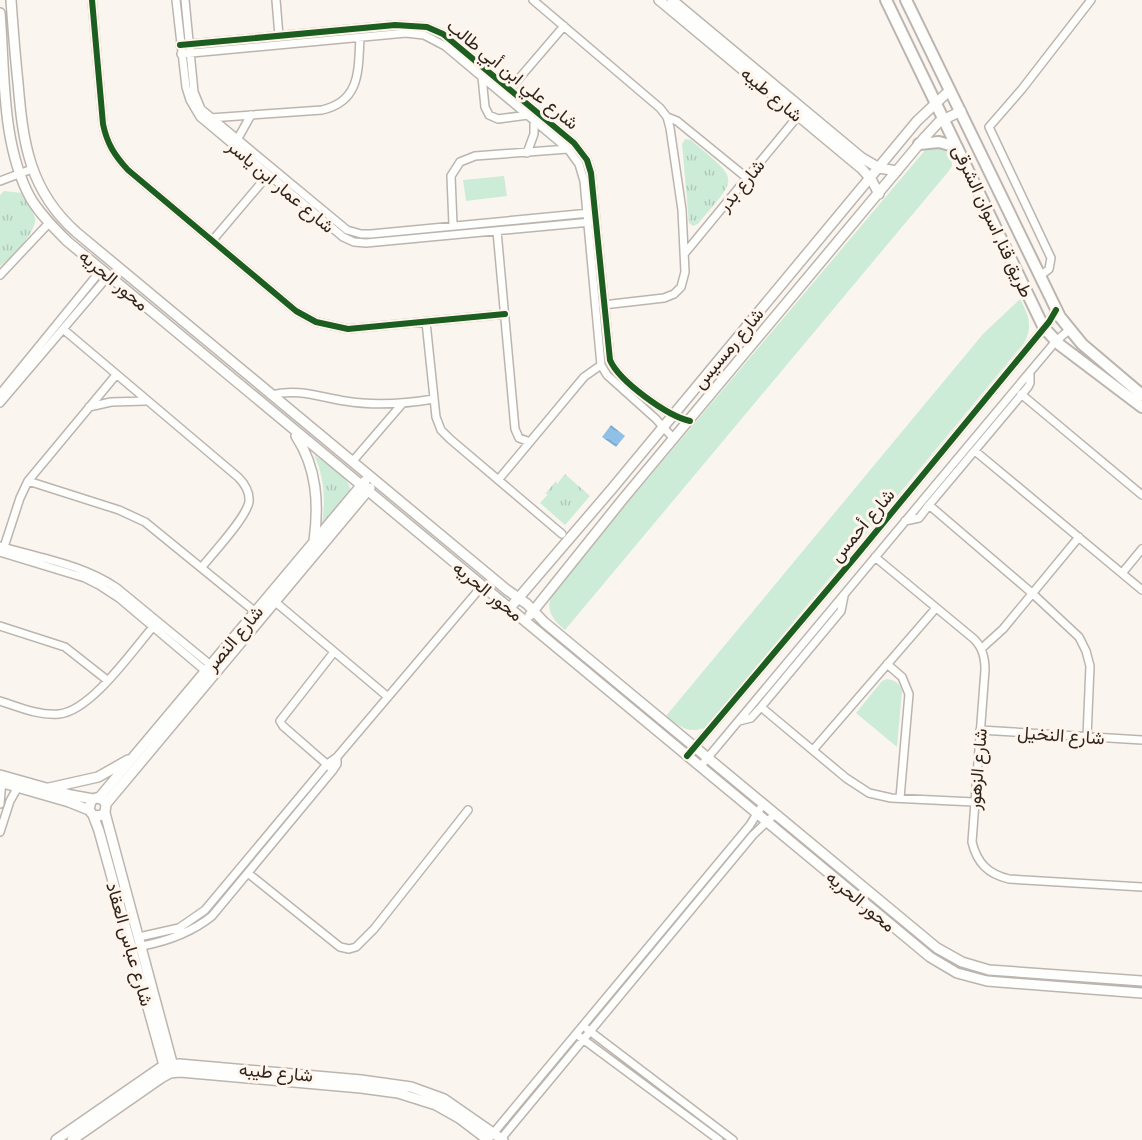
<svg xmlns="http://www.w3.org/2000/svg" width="1142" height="1140" viewBox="0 0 1142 1140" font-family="'Roboto Condensed',Vazirmatn,sans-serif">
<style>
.grass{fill:url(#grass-tufts)}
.park{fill:#cdecd7}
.water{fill:url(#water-waves)}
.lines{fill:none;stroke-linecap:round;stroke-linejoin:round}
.street-casing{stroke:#bcb5af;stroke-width:10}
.secondary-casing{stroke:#bcb5af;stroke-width:12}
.primary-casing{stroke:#bcb5af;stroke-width:14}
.street{stroke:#fefefd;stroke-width:7}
.secondary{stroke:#fefefd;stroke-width:9}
.primary{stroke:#fefefd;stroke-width:10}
.cycleway-casing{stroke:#fff5ec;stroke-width:10}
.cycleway{stroke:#1b5e20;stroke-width:6}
.labels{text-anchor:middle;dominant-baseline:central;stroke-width:6;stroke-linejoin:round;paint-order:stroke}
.street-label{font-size:18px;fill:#2e251d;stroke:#fff5ec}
</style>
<defs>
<pattern id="grass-tufts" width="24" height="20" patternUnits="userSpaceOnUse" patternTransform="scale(1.5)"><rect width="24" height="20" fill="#cdecd7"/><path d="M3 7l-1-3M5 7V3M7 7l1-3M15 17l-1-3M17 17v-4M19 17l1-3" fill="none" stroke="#b0cab8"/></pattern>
<pattern id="water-waves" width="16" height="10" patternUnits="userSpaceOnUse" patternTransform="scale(1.5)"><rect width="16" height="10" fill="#91c0e6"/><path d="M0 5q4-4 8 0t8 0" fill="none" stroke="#7da5c5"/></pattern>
</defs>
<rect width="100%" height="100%" fill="#fbf5f0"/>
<path class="grass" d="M685 139 691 140C740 182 739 175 698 224L693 226 689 223 682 144Z
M4 191 22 193C26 200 33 210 35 218 38 230 10 260 0 266V195Z
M314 455C325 463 356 480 350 496 347 503 327 522 321 528 326 502 325 479 314 455Z
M565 474 590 496 565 525 540 503 548 494H545L556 481 557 484Z"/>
<path class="park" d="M935 147C946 149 952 154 952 166L948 172 565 630C533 605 557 588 576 564L926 149Z
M504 176 507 196 466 201 463 180Z
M1020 299C1029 315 1033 327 1024 343L706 727C689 735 679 726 666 716L983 334Z
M887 679C895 680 900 683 902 691L897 747 856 713 882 681Z"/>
<path class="water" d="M611 425 625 436 616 447 602 437Z"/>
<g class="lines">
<defs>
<path id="street" d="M92 0 103 124C107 144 115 156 128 170L296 311 316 322 348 329 505 314
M176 0 186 87 190 100 200 117 343 237 354 242 366 243 591 222
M185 0 194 92 201 109 347 230 361 234H371L590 213
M276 0 279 36
M533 0 660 108 667 117 670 128 682 210 685 272 681 287 674 294 664 298 603 305
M180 45 395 25 427 27 443 34 574 143 587 160 591 173 610 360C619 381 667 416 690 421
M181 54 406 33 424 35 445 46 568 149 579 164 584 181 601 365 607 375 656 419 674 439
M482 77 485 107 489 115 498 119 528 115
M510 89 564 26
M667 117 677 121 747 178
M210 118 322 110C361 101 358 70 360 38
M237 140 251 115
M527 153 534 134V120
M0 181 32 169
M453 225 451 176 460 162 475 156 568 149
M497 231 515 429 519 438 530 442
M212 241 268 175
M685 253 798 116
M0 275 49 223
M1040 276 1049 269 1051 258 989 127 1022 89 1091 0
M426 322 436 417 441 430 450 439 562 534
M63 329 238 477C245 484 250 492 249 502 246 518 213 553 202 567
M0 394 102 269
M1021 394 1142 495
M271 395C296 388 320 397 345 401 375 406 404 404 434 399
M0 403 109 275
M89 407 111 402 146 401
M975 451 1142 590
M352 462 402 404
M499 479 584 377 601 365
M28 481 119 510 145 522 258 614
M929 505 1033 594 1079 637 1086 651 1090 666 1087 737
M905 521 919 518 929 505 1028 387 1030 383V372
M0 546C39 558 82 564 117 588L213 667
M4 547 20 498 28 481 116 375
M0 552 85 578 99 585 119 598 209 674
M875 557 974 639C983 648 985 658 985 670L972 842C977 863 988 874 1009 879L1142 887
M1123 572 1142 549
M273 600 388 697
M0 626 65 647 107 680
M982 648 1003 629 1079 537
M887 664 902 677 909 694 900 798
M0 701C19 707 39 716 59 714 91 711 132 651 153 627
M761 707 846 778 869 793 891 798 974 802
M739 721 751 718 761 707 841 611 844 596
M980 730 1142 740
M813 750 936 608
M687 756 856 556 1049 322 1056 310
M330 767 283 726 280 721 334 652
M700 767 1024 379 1056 341 1069 330
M0 804 2 781
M0 832 10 801 19 785
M249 874 340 947 349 949 356 947 374 929 468 810
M139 937 179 928 205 910 327 764 337 757 482 586
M142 946C168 941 191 933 212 916L333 770 337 764V757
M587 1029 733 1140
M580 1037 719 1140
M491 1136 750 825 763 804
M500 1140 753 835 775 814"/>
<path id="secondary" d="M11 0C13 28 15 55 18 83 23 143 29 190 76 232L507 590 527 604 544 622 937 948 962 962 989 970 1142 981
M659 0 862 169 871 179 879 194
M672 0 862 158 879 168 897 171
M0 13C5 72 1 145 31 199 41 215 54 228 67 241L930 957 957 973 987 981 1142 993
M296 436C317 468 319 504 314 541
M509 609 611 490 917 121 950 90
M530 615 623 499 925 137 939 122 961 111
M0 775 71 795 93 799
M0 782 69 802 89 810
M49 788 98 777 128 760
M99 798 365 481
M106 804 370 488
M105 813 174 1070
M93 815 99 816 105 813 106 804 102 799 96 798 91 801 89 810 93 815 99 831 165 1069
M56 1140 160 1068 168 1065 179 1064 361 1080 411 1087 444 1099 503 1140
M72 1140 161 1078 170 1073 180 1072 361 1088 398 1093 436 1105 459 1118 488 1140"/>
<path id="primary" d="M886 0 1044 328 1060 345 1142 407
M906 0 1060 317 1082 344 1142 395
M919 144 939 142 957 147"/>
</defs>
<use href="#street" class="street-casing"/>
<use href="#secondary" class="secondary-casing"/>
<use href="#primary" class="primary-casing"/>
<use href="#street" class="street"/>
<use href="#secondary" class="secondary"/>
<use href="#primary" class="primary"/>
<defs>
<path id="cycleway" d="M92 0 103 124C107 144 115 156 128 170L296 311 316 322 348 329 505 314
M180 45 395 25 427 27 443 34 574 143 587 160 591 173 610 360C619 381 667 416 690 421
M687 756 856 556 1049 322 1056 310"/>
</defs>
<use href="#cycleway" class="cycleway-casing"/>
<use href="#cycleway" class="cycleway"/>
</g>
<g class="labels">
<g class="street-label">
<text transform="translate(513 74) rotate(39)">شارع علي ابن أبي طالب</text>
<text transform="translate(772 94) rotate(40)">شارع طيبه</text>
<text transform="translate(741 185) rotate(-50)">شارع بدر</text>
<text transform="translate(281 186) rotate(40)">شارع عمار ابن ياسر</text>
<text transform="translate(993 221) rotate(65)">طريق قنا, اسوان الشرقى</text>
<text transform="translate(114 280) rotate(40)">محور الحريه</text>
<text transform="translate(728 348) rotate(-50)">شارع رمسيس</text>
<text transform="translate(862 525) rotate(-50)">شارع أحمس</text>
<text transform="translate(488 591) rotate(39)">محور الحريه</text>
<text transform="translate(234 638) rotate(-50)">شارع النصر</text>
<text transform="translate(1061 735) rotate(4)">شارع النخيل</text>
<text transform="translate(977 769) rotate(-85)">شارع الزهور</text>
<text transform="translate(861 901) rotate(40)">محور الحريه</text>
<text transform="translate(130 944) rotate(74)">شارع عباس العقاد</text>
<text transform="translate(276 1072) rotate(5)">شارع طيبه</text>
</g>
</g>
</svg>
